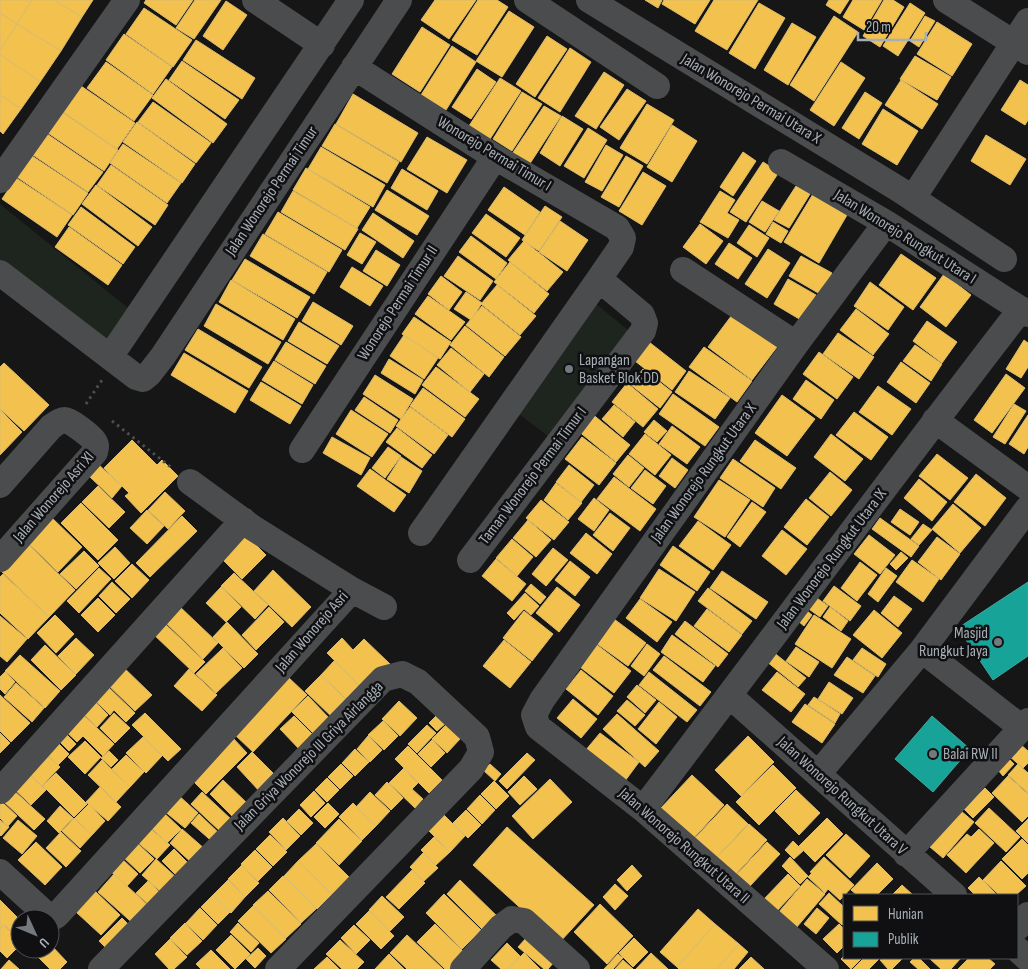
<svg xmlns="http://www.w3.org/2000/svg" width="1028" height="969" viewBox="0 0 1028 969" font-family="'Sofia Sans Condensed',sans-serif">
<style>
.green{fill:#1e241e}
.homes{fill:#f2c14e;stroke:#dcbc6d}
.public{fill:#17a398;stroke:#42a7a1}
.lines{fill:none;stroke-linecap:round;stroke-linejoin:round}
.path{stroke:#4c4d50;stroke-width:3;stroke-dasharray:2.5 4;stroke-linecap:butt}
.street{stroke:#4a4c4e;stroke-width:26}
.poi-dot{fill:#74797e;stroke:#101012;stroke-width:2}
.labels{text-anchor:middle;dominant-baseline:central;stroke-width:5;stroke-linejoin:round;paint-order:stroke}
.street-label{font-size:16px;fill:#a7afb6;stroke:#101012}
.poi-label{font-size:16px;fill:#a7afb6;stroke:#101012;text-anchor:start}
</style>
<rect width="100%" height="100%" fill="#161616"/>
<path class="green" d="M0 204 133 312 107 350 0 268Z
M589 298 628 330 549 437 511 408Z"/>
<path class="homes" d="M0 0H32L17 24 0 13Z
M32 0H54L82 17 61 51 17 24Z
M54 0H93L82 17Z
M146 0H193L176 25 144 3Z
M195 0H221L194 39 176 28Z
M435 0H476L449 39 421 20Z
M478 0H497L508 7 477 55 452 40Z
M645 0H662L658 8Z
M664 0H710L695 24 662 4Z
M714 0H758L727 50 695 31Z
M829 0H849L840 14 826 5Z
M853 0H882L864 30 843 17Z
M884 0H893L904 7 880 47 863 36Z
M226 1 247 15 223 50 203 36Z
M759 3 785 18 755 69 729 53Z
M910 3 925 13 898 56 883 46Z
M144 8 192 40 173 67 126 34Z
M509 11 534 27 502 77 476 61Z
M0 13 17 24 0 50Z
M834 16 858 32 814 101 790 85Z
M925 16 935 21 919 47 910 41Z
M937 22 972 44 952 76 917 54Z
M792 23 816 37 788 85 764 70Z
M17 24 61 51 40 82 0 54V50Z
M422 27 450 45 420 92 392 74Z
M124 34 172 67 153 94 106 60Z
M547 36 567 49 535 97 516 84Z
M196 40 255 78 242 99 183 60Z
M452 46 476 62 446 110 421 95Z
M570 48 591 62 560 112 538 98Z
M0 54 40 82 21 109 0 95Z
M915 56 951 77 937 100 900 79Z
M182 61 239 100 225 119 169 80Z
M106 62 153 95 134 121 87 88Z
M841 62 865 78 834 126 810 110Z
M477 69 496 82 471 119 452 107Z
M604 72 624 85 596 129 575 116Z
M500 78 521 91 490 139 469 126Z
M166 79 227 124 213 143 152 98Z
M901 80 938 104 922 129 885 105Z
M1020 80 1028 85V120L1025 125 1001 110Z
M81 86 135 123 117 149 63 112Z
M627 89 646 101 619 140 600 127Z
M522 92 542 104 512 151 493 139Z
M865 92 882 103 859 139 842 128Z
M353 94 418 133 401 162 336 124Z
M0 95 21 109 3 134 0 131Z
M153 102 211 143 196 163 138 122Z
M647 104 674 120 647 164 620 148Z
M544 106 561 116 529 165 512 154Z
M883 109 918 131 897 165 862 144Z
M62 112 118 150 104 171 48 133Z
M562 116 583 129 560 166 540 153Z
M137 122 195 164 182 183 123 142Z
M335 124 399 162 387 183 322 146Z
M672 125 697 141 672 182 647 167Z
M588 128 607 140 584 178 564 166Z
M47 134 103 172 88 192 33 155Z
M986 135 1026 159 1010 185 971 161Z
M427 137 467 160 447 193 407 169Z
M123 144 181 183 167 203 110 163Z
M606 145 623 155 602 191 585 182Z
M321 147 385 185 373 207 308 169Z
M743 152 756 161 733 196 720 187Z
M32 156 88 193 73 215 17 177Z
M626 156 643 166 619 207 601 197Z
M763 162 779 172 746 222 730 212Z
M111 165 168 205 155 225 97 185Z
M306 168 370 207 357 228 293 190Z
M402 169 438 191 427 210 391 188Z
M643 172 666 186 642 225 619 211Z
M16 178 72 215 57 237 2 199Z
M96 185 152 227 138 246 82 204Z
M796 186 810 194 789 228 774 220Z
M504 187 540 212 525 235 488 210Z
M387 190 429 216 417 235 375 210Z
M293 191 358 229 345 250 281 212Z
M720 191 735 200 727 213 739 220 728 238 700 222Z
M813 194 847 215 819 263 784 242Z
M762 201 779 211 765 232 749 222Z
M545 206 562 217 539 251 522 240Z
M81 207 135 247 123 264 68 225Z
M278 212 342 250 329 272 265 234Z
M373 213 414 241 403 258 362 230Z
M486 214 520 238 506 257 472 233Z
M560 221 588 240 567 271 539 252Z
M773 222 788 231 781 243 766 234Z
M700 224 723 241 706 264 683 247Z
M749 225 769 238 757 257 737 243Z
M69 227 122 265 108 285 55 247Z
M360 233 376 242 362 264 347 255Z
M263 234 327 272 314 294 250 256Z
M471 236 507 263 496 279 459 252Z
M524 241 563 272 547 291 508 260Z
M729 243 752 258 738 279 715 264Z
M768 249 790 263 767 298 745 284Z
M376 250 400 265 387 286 363 271Z
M901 254 936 278 913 310 879 285Z
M458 256 493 281 480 300 444 276Z
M801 256 832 273 820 294 789 276Z
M245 259 310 297 297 318 232 280Z
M510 262 549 294 534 313 494 282Z
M352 267 383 286 370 306 340 287Z
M944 274 971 295 946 327 920 307Z
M441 276 462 292 449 310 428 294Z
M788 279 816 295 801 320 774 304Z
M231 280 295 319 283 340 219 302Z
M870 282 904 307 888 330 854 306Z
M497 285 536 316 520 335 481 304Z
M466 292 482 303 471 320 454 309Z
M428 296 465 322 451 340 415 314Z
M313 302 353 326 341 345 302 321Z
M216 304 281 342 268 364 204 326Z
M482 306 521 337 505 356 466 325Z
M856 309 889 334 873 355 840 330Z
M732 315 777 347 752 380 708 347Z
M414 317 451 342 440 359 402 334Z
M927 321 957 342 942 363 913 341Z
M299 322 339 346 327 364 288 341Z
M465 326 504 357 489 377 450 345Z
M198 329 262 367 249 388 185 350Z
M838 333 874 357 859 379 823 354Z
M404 335 438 358 424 379 390 356Z
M1024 340 1028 343V367L1021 378 1006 369Z
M286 342 326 366 315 384 275 360Z
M649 342 686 371 672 390 635 361Z
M915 345 942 364 931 381 903 361Z
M704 347 752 381 737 402 689 367Z
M451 348 484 374 470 392 437 365Z
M819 352 853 377 837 399 803 374Z
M184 353 248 391 235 413 171 375Z
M389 359 423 380 415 394 381 373Z
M274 361 313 385 302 404 262 380Z
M901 362 930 383 916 403 887 382Z
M4 363 49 405 24 431 0 409V367Z
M436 367 479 399 465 417 422 385Z
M643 369 672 392 660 408 631 385Z
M689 371 730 398 715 419 675 392Z
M1006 374 1025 388 992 433 974 420Z
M375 375 413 399 401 419 363 394Z
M806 380 834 400 821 419 793 399Z
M261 382 301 406 290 424 250 400Z
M627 383 658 409 643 427 612 402Z
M878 386 911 409 892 435 859 412Z
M423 388 465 419 452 437 410 406Z
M673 394 719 427 705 446 659 414Z
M782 395 815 419 787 456 755 433Z
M364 397 398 420 390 433 355 410Z
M1014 404 1026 411 1005 444 993 437Z
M614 405 635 422 623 437 602 419Z
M410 407 448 435 434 454 396 426Z
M0 410 22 432 0 455Z
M351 410 388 434 372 457 336 434Z
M854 412 888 437 871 460 836 435Z
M591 413 630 445 616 462 577 430Z
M1028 415V447L1024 454 1009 444Z
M654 420 667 431 657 442 644 432Z
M672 426 700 447 687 464 659 444Z
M397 428 432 455 422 468 386 442Z
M645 434 671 455 655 475 629 454Z
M831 434 863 459 845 481 814 457Z
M332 437 370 458 361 475 323 453Z
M582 437 616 463 599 485 565 459Z
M132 440 157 465 162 460 178 476 141 513 125 496 129 493 104 468Z
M755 440 796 468 781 489 740 461Z
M388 447 401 456 385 478 372 468Z
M937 454 968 478 950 500 919 476Z
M628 455 644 468 629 487 613 474Z
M401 457 422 471 409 493 387 479Z
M672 458 688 470 675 488 659 476Z
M733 459 775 488 763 507 720 478Z
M99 465 122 486 112 498 89 476Z
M569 465 594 485 581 502 556 482Z
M370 469 406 495 394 512 357 486Z
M645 470 666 486 653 504 631 488Z
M830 472 852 490 831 516 809 498Z
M976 474 1006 498 985 526 954 502Z
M614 477 656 509 640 531 597 499Z
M919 479 947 502 932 521 904 498Z
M719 480 750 500 725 537 694 517Z
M556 483 582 503 568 520 544 500Z
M98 486 125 512 109 528 82 502Z
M165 492 185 511 168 529 148 510Z
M594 498 609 510 594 531 578 519Z
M806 499 829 517 807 545 784 527Z
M541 500 569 522 554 540 526 518Z
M752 502 766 512 740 547 727 537Z
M81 503 118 540 98 560 61 523Z
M953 504 981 528 960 553 932 529Z
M900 509 919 522 910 535 891 522Z
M147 510 164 526 147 544 130 528Z
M610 513 630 528 613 551 593 535Z
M50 516 82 547 58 572 26 541Z
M182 516 197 531 150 577 136 563Z
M880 518 919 546 911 557 872 529Z
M528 520 551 540 536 557 513 538Z
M698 521 731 545 713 570 679 546Z
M923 524 932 530 919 545 911 539Z
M782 530 807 549 786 575 762 556Z
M586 533 612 554 597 574 570 553Z
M245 534 266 555 242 579 221 558Z
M869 535 895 555 880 574 854 554Z
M937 537 960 554 941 580 918 562Z
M512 539 533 557 517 576 496 558Z
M26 542 75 590 49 617 0 570Z
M673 546 710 572 697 591 660 565Z
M115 547 130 563 114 579 98 563Z
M553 548 568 560 546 586 532 574Z
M84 551 99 566 76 589 60 574Z
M901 552 908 558 896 570 890 564Z
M496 559 526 584 512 601 482 576Z
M912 560 939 579 923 602 896 582Z
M570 561 590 577 575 596 555 580Z
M860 562 877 575 857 601 841 588Z
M132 564 149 580 132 598 115 581Z
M99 568 111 579 79 613 67 601Z
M886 568 897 576 878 602 868 594Z
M659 569 695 592 676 621 640 598Z
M273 570 311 607 292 627 254 591Z
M722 571 768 602 756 619 710 588Z
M234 573 268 605 255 619 221 586Z
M3 574 49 617 28 639 0 613V577Z
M112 582 130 599 116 613 99 596Z
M531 584 546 597 540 604 525 591Z
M834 586 861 606 850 621 823 601Z
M221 587 241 607 226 622 206 603Z
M557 587 580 605 559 632 536 613Z
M708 588 752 621 742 634 698 601Z
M525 593 539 606 531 615 524 609 514 620 507 613Z
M814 596 828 606 820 617 806 607Z
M894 596 912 609 898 627 881 613Z
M98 598 115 615 98 632 81 615Z
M640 599 672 622 657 642 626 618Z
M178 605 218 643 203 659 163 620Z
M269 607 284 622 256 650 242 635Z
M830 607 848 621 841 631 823 617Z
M707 609 742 635 729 652 694 626Z
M806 610 812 615 804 626 798 621Z
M874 610 902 633 882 658 853 635Z
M524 611 553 634 532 661 503 638Z
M55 615 74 634 56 653 37 633Z
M814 615 851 639 832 668 795 644Z
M0 616 27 639 7 662 0 656Z
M614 619 646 643 628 666 596 643Z
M161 620 205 662 194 673 150 631Z
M685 621 728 654 718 667 675 634Z
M227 622 258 654 244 668 213 637Z
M672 635 715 666 703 682 661 652Z
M76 638 94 655 76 674 58 656Z
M342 638 353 650 364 639 390 664 364 690 327 653Z
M504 640 531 662 510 688 483 666Z
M647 644 660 654 644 676 631 666Z
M45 645 76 675 61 690 31 660Z
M597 645 631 671 614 693 580 667Z
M796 647 819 662 809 677 786 661Z
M223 648 242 668 216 693 196 674Z
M862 648 886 664 878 677 853 660Z
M773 652 806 678 798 687 766 661Z
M20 655 60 691 45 708 5 671Z
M664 656 711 692 700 706 653 670Z
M847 657 875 676 863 693 834 675Z
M334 661 362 689 350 703 321 675Z
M119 663 152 695 135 711 103 680Z
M189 669 217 695 202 711 174 686Z
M581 670 613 696 598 715 566 689Z
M5 672 15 682 5 694 0 689V677Z
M649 672 697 710 687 722 639 685Z
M777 672 805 694 791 712 762 690Z
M321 675 349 703 334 719 305 691Z
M288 677 307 695 253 752 234 734Z
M101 680 135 713 126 722 114 710 110 715 88 694Z
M829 682 853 698 842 714 818 699Z
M16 683 44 708 32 722 4 697Z
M637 685 656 700 645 713 627 697Z
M0 695 30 723 11 742 0 731Z
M88 695 108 715 97 727 77 708Z
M308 696 329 718 313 733 292 712Z
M814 697 840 714 835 723 808 705Z
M573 699 597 719 581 738 557 718Z
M627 700 645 715 635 726 617 711Z
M399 701 417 718 400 736 382 719Z
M659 702 677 717 656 744 638 729Z
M805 704 835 724 822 743 792 722Z
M76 708 114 744 103 756 83 736 77 742 59 725Z
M114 713 130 728 115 743 100 728Z
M145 713 181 749 168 761 132 725Z
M438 714 446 723 437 731 429 723Z
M617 714 659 751 645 767 603 729Z
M294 716 315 737 301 751 280 729Z
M383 721 398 736 384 750 368 735Z
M427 725 436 733 417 753 408 744Z
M446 725 460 739 447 753 432 739Z
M59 727 76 744 69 751 52 734Z
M0 733 10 743 0 753Z
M600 733 639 762 625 781 585 751Z
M368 736 382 750 370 762 357 749Z
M748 736 774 762 741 796 715 770Z
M52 737 69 754 58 765 41 748Z
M143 737 162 756 146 773 126 753Z
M232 737 247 753 206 794 191 779Z
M432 740 445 753 431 767 418 754Z
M85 741 101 757 85 774 68 757Z
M1020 744 1028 751V763L1023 768 1009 756Z
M408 746 442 780 429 793 395 759Z
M41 749 60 767 42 786 23 768Z
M355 749 369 762 355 776 342 763Z
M109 751 118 760 111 767 101 758Z
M252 752 277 777 261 793 237 767Z
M527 753 535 760 507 789 499 781Z
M126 755 144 772 130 787 112 769Z
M1008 758 1014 764 1003 776 998 770Z
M102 760 130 787 116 802 88 775Z
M341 764 353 776 340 789 328 777Z
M490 764 501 774 495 781 483 770Z
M1018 764 1028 773V793L1008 775Z
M773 765 796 788 759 825 736 802Z
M404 768 418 783 412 789 423 799 415 808 389 783Z
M25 770 46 790 31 805 10 785Z
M56 773 87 804 74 817 43 786Z
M692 775 724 805 691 841 659 810Z
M524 776 537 789 520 805 508 792Z
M1008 776 1028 794V816L1022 822 992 793Z
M327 778 339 790 327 802 315 790Z
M550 779 572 802 533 839 512 816Z
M223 780 249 805 235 819 210 794Z
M494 781 509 796 496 809 481 794Z
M387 782 403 798 391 810 375 795Z
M100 787 121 807 108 821 86 802Z
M985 788 994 797 973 818 964 809Z
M12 789 45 819 34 830 2 800Z
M796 790 820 813 799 835 775 811Z
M314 791 325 803 311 817 300 805Z
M202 792 233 821 222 833 191 804Z
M370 792 390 811 376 826 356 807Z
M177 794 198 813 185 828 163 810Z
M480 795 495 810 482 824 467 809Z
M2 802 17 816 8 826 0 818V804Z
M328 803 339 814 325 828 314 817Z
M353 803 376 826 362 840 339 817Z
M89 804 105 821 92 835 75 818Z
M727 804 748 824 715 859 694 839Z
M60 806 73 818 59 833 47 821Z
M989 808 1020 837 1006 852 975 823Z
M299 809 313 823 301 835 287 821Z
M466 810 481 825 468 838 453 823Z
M162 811 181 829 167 843 149 826Z
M961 811 974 822 943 858 930 847Z
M441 812 465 836 450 852 425 827Z
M199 814 222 836 215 844 191 823Z
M74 818 92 835 80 848 62 831Z
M283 818 300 836 286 850 269 832Z
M827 818 843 834 815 862 799 846Z
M339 819 362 841 339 865 316 843Z
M1028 819V843L1016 831Z
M0 820 9 827 1 836 0 835Z
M18 820 37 836 22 854 3 838Z
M749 824 767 840 736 874 717 857Z
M147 826 170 845 157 859 135 840Z
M507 827 594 905 559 943 473 865Z
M182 829 206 850 193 864 170 843Z
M979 829 994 843 966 873 947 855 967 834 971 837Z
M61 832 81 851 66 867 46 848Z
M846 834 870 856 850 878 826 855Z
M270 835 287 852 273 866 256 849Z
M434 837 450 852 436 865 421 850Z
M1022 839 1028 845V873L1022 879 1002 859Z
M134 840 154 859 140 873 121 855Z
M793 841 803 851 794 859 785 850Z
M36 842 62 867 45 885 18 860Z
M767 842 780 854 750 886 737 874Z
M316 844 349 877 332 894 298 861Z
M174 849 189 864 177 876 162 861Z
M255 850 272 867 258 881 241 864Z
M423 853 438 868 424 881 410 867Z
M120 857 138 874 127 886 108 869Z
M790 857 808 876 800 884 782 866Z
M824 857 854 885 840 900 828 889 825 893 808 877 812 873 810 872Z
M156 859 178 879 164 895 142 875Z
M298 861 332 894 317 909 284 876Z
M1001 861 1026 886 1016 895H999L983 880Z
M877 863 893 879 877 895H857L851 890Z
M242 865 259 883 245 897 228 879Z
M632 865 642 876 627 891 617 880Z
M412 870 425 883 399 909 386 897Z
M114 874 152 909 137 927 98 892Z
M788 874 800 886 777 911 764 899Z
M283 876 316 909 301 923 269 890Z
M979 877 997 895H975L968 888Z
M807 879 825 894 796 928 778 913Z
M228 880 245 897 231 913 213 895Z
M460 880 502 921 488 935 447 894Z
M148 881 162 895 151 907 136 893Z
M615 884 628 896 615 910 603 897Z
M902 885 913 895H892Z
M95 891 120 915 101 935 76 912Z
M268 891 301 924 286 938 253 905Z
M829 893 844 907V922L842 925 819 904Z
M444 894 481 930 462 949 426 913Z
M213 895 230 912 218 924 201 907Z
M382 896 404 917 390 931 369 910Z
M0 900 20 920 19 939 4 924 0 928Z
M600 904 633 936 607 964 574 932Z
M253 906 286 939 271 953 238 921Z
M200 908 217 925 203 940 186 923Z
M817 908 829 918 816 934 804 924Z
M698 909 715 924 677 967 660 952Z
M369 911 394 936 381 949 356 924Z
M122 918 132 928 109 951 99 941Z
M185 923 202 941 187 955 170 938Z
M238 923 259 943 251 952 230 932Z
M435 924 465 953 449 969H445L417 942Z
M715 924 739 944 717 969H679L677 967Z
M839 924 844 929V946L837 953 823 939Z
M4 925 20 940V945L7 958 0 951V929Z
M354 925 370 940 356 954 341 938Z
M231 935 250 954 235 969 216 950Z
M407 935 443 969H407L390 953Z
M527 937 555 961 548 969H544L518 947Z
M634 938 648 952 633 967 619 953Z
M170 939 187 957 174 969H169L155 954Z
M340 940 364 962 357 969H342L326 954Z
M507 943 520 956 507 969H501L491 960Z
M50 944 67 962 60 969H50L30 949H50Z
M739 944 748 952 734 969H717Z
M258 948 266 956 255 968 246 959Z
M211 950 230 969H201L196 964Z
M524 953 540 969H508Z
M651 953 668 969H636Z
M389 954 404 969H375Z
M618 954 623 958 613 969H604Z
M844 956V958H862L851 969 841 959Z
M327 957 339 969H314Z
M751 957 764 969H739Z
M864 958H880L869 969H853Z
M883 958H903L892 969H888L880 960Z
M914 958H919L930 969H918L910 962Z
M929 958H961L951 969H941Z
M969 958H988L995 964 990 969H958Z
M9 960 19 969H1Z
M623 960 633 969H615Z"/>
<path class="public" d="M1028 582V656L993 680 958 628Z
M932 716 970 749 933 792 895 759Z"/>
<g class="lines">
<path class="path" d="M86 404 102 380
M112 421 172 468"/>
<path class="street" d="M255 0 322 45
M527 0 657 86
M589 0 900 190 1004 259
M946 0 1028 52
M354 67 495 157 617 228 623 238 621 247 599 279 421 533
M781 162 886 223 1028 314
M0 180 127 0
M913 198 1028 21
M683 270 796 344
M0 273 136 377 143 379 149 374 163 356 399 0
M110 357 351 0
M935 420 1028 488
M302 450 495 157
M0 485 51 427C55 424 60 420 65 420 70 420 91 436 94 441 97 445 96 448 95 452L0 559
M470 560 643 331 645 323 642 315 599 279
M352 590 384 607
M922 650 1022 728
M730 696 954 895
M818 774 922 650 1028 508
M0 791 243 520
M643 809C770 643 893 474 1021 309
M906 854 1028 721
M0 872 48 916 52 918 57 915 352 590 253 528 190 482
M1017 928 1028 915
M1017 949 1028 959
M101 969 383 679 402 674 418 682 477 737 481 752 471 769 278 969
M463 969 501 927 512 919 524 921 577 969
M826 969 643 809 538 727 534 715 542 700 796 344 886 223"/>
</g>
<g class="poi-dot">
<circle cx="569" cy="369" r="5"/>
<circle cx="998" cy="642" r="5"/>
<circle cx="933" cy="754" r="5"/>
</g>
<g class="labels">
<g class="street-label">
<text transform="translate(751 99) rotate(31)">Jalan Wonorejo Permai Utara X</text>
<text transform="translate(494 154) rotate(31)">Wonorejo Permai Timur I</text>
<text transform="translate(272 191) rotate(-56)">Jalan Wonorejo Permai Timur</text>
<text transform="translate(905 237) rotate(32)">Jalan Wonorejo Rungkut Utara I</text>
<text transform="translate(398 303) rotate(-57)">Wonorejo Permai Timur II</text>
<text transform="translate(704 473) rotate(-54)">Jalan Wonorejo Rungkut Utara X</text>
<text transform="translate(533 476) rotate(-53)">Taman Wonorejo Permai Timur I</text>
<text transform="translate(54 497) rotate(-49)">Jalan Wonorejo Asri XI</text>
<text transform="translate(832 559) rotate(-53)">Jalan Wonorejo Rungkut Utara IX</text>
<text transform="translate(312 632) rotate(-49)">Jalan Wonorejo Asri</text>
<text transform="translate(309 756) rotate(-45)">Jalan Griya Wonorejo III Griya Airlangga</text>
<text transform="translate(842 796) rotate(42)">Jalan Wonorejo Rungkut Utara V</text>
<text transform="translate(684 846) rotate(41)">Jalan Wonorejo Rungkut Utara II</text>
</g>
<g class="poi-label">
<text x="579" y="360">Lapangan<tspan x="579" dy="18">Basket Blok DD</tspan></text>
<text x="988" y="633" text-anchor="end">Masjid<tspan x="988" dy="18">Rungkut Jaya</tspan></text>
<text x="943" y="754">Balai RW II</text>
</g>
</g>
<rect x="843" y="894" width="175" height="65" fill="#101012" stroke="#4c5054"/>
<rect x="853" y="906" width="25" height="15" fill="#f2c14e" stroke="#4c5054"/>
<text x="888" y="919" font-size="15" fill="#a7afb6">Hunian</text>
<rect x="853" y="932" width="25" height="15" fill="#17a398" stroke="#4c5054"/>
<text x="888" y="944" font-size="15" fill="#a7afb6">Publik</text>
<g transform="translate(35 934) rotate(134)"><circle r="24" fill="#101012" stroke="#4c5054"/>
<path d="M0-4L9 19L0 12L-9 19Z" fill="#74797e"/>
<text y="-8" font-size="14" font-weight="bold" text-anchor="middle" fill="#a7afb6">U</text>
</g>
<path d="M858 32v8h68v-8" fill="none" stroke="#a7afb6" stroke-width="2.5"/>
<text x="866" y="32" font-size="15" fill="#a7afb6" stroke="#101012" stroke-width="4" paint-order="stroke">20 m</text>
</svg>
